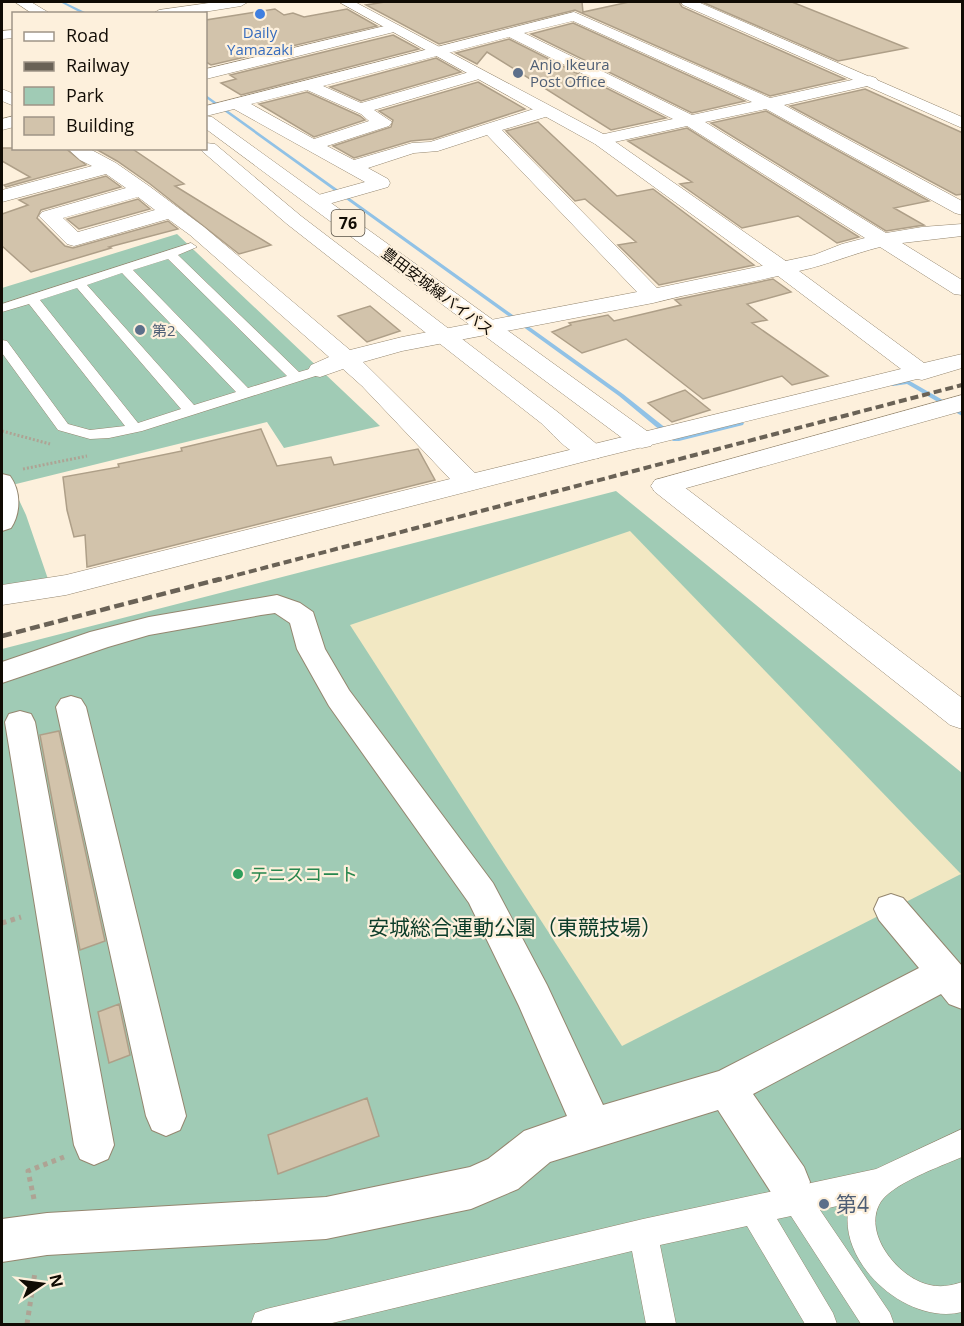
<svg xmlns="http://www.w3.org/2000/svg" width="964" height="1326" viewBox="0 0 964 1326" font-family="'Open Sans','Noto Sans JP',sans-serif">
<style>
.green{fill:#a0cbb5}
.sand{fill:#f2e8c3}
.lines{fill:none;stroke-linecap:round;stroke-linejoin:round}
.stream{fill:#91c2e6;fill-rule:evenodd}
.building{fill:#d2c3ab;stroke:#ae9f88;stroke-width:1.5}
.service-casing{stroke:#94866f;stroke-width:1}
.pedestrian-casing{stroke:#94866f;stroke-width:2}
.minor-casing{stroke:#94866f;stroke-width:1}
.tertiary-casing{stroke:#94866f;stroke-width:1}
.primary-casing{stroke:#94866f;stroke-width:1}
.path-far1{stroke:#aea394;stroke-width:3;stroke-dasharray:2 2;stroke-linecap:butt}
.path{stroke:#aea394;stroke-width:5;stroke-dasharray:4.5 4.5;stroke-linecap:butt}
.service{fill:#fff;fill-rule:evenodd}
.pedestrian{fill:#fff;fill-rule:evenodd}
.minor{fill:#fff;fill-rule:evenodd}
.tertiary{fill:#fff;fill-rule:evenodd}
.primary{fill:#fff;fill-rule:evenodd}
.rail-far1{stroke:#6a6256;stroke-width:4;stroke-dasharray:8 4;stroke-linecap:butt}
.rail{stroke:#6a6256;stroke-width:4.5;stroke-dasharray:10 4.5;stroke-linecap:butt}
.shop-dot{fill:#3f7fe0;stroke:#fdf0dc;stroke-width:2}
.service-dot{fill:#5c6f8a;stroke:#fdf0dc;stroke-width:2}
.leisure-dot{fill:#2e9e5b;stroke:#fdf0dc;stroke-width:2}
.labels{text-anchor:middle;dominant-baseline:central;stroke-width:4.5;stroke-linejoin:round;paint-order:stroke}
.far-shop-label{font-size:15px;fill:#366cbe;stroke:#fdf0dc}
.far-service-label{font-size:15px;fill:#4e5e75;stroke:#fdf0dc;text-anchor:start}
.far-street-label{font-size:15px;fill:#100b04;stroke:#fdf0dc}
.shield{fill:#fdf0dc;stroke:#575045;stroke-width:1.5}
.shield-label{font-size:16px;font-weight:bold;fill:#100b04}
.leisure-label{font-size:18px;fill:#27864d;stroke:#fdf0dc;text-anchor:start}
.near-park-label{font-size:21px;fill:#0c3d2a;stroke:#fdf0dc}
.near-service-label{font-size:21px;fill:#4e5e75;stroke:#fdf0dc;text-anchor:start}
</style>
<rect width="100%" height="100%" fill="#fdf0dc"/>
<path class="green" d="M177 234 380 426 284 448 267 422 12 485 26 515 49 582 2 592V288Z
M616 491 962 773V1324H2V649Z"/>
<path class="sand" d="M630 531 961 874 622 1046 350 625Z"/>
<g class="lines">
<path class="stream" d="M60 2H64L89 14H83Z
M206 95 623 394 677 437 740 421 744 423 743 425 679 441H673L619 396 206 98Z
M908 380 962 411V416L907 384 893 386 890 384 893 382Z"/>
</g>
<path class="building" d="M385 2H582L583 12 629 2H679L682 7 845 79 770 96 575 10 439 44 366 5Z
M702 2H792L907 48 838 61Z
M275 9 284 15 293 13 304 17 347 9 377 26 211 65 206 62V20Z
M573 23 745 101 692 113 531 34Z
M393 35 419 49 241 95 221 83 236 79 230 75Z
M509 39 666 118 611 130 487 52 477 64 456 53Z
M436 58 461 72 361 101 330 87Z
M478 82 525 109 433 139 411 141 354 158 333 146 391 127 393 120 379 111Z
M865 89 963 133V194L956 195 790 106Z
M307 92 360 116 365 120 314 137 259 104Z
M766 111 929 201 894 208 924 225 886 231 711 123Z
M538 122 617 196 653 189 754 265 659 285 618 245 636 242 585 199 575 201 506 131Z
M687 128 859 237 837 243 798 216 742 228 680 184 692 182 628 141Z
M2 148H65L86 165 6 187 4 185 30 177 2 161Z
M94 148H131L184 184 175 186 271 245 239 254 150 184 117 161Z
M106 176 121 187 41 210 37 218 65 246 73 248 168 221 178 229 109 247 111 248 31 272 2 246V214L28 205 19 200Z
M138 199 150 209 79 229 67 219Z
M773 279 791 292 747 304 767 320 752 323 828 376 792 385 782 376 703 399 626 339 582 353 552 332 571 325 569 323 608 315 614 321 681 305 675 300Z
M370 306 400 331 367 342 338 316Z
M685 390 710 410 672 422 648 403Z
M261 429 277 466 331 457 334 465 418 449 435 480 87 567 85 535 74 537 67 510 63 477 119 467 118 464 182 451 181 448Z
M59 731 105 941 80 950 40 735Z
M119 1004 130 1055 109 1063 98 1012Z
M367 1098 379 1136 278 1174 268 1135Z"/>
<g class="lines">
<defs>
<path id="service" d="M191 243 197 247 178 255 299 372 320 366 325 367 327 370 325 373 142 431 109 438 90 439 58 430 2 353V340L7 341 68 424 90 430 125 426 29 304 2 312V304ZM168 259 287 376 248 388 133 270ZM122 273 236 392 194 405 87 285ZM77 288 181 409 138 423 40 300Z
M962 1129V1157C942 1166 889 1184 879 1205 864 1235 898 1276 926 1284 940 1288 950 1286 962 1282V1312C906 1326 833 1260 850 1203L820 1210 890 1313 894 1324H861L791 1216 777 1219 833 1313 837 1324H805L747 1226 660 1245 676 1324H646L632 1251 328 1324H251L255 1313 266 1309 643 1219 876 1169Z"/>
<path id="pedestrian" d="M2 474 10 476C21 491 21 513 11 528L2 531Z
M277 595 300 603 313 612 325 649 349 690 493 883 547 985 603 1105 719 1071 919 968 879 920 874 909 879 898 891 894 903 898 962 966V1009L949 1004 941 994 753 1094 804 1167 810 1182 804 1197 789 1203 774 1197 718 1110 550 1162 518 1189 471 1209 326 1239 47 1255 2 1262V1219L47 1213 326 1197 470 1167 488 1159 524 1131 567 1116 519 1006 469 903 329 706 297 649 290 623 275 613 261 615 149 635 108 647 2 683V662L90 632 149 617Z
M71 696 81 699 86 707 186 1116 180 1130 166 1136 152 1130 146 1116 56 707 61 699Z
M20 711 31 714 35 722 114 1145 108 1159 94 1165 80 1159 74 1145 5 722 9 714Z"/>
<path id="minor" d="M574 12 770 98 870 76 876 78 878 81 876 84 784 105 962 201V215L955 213 766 109 705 122 886 233 922 227 962 224V236L902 243 962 280V295L954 294 880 247C852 254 827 265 799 271L924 363 962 354V368L922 380 917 379 598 458 66 595 2 605V585L66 575 450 479 362 386 343 369 320 377 311 375 308 370 311 365 329 357 190 235 168 219 74 246 67 244 39 216 42 212 126 188 106 174 2 202V190L92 166 80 160 67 148H88L116 163 149 186 204 227 350 350 402 337 637 292 487 135 438 151 414 153 368 168 388 179 390 183 388 187 318 207 311 205 308 201 311 197 365 182 234 109 206 116V106ZM573 21 752 102 692 115 524 33ZM509 37 673 119 595 136 592 140 595 144 601 145 687 126 865 238 842 244 814 255 657 288 502 130 552 115 554 111 552 107H540L430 142 412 143 354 160 327 146 389 126 392 122 374 110 486 77 488 74 480 69 361 103 323 86ZM307 90 361 114 369 121 314 139 251 104ZM138 197 155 210 78 232 63 218ZM778 276 901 369 475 473 363 362 402 351 653 303C694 292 736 286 778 276Z
M393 24 398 25 400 28 398 31 206 79V69Z
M2 89 14 94V106L2 101Z
M14 116V127L2 130V119Z
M962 395V411L665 494 655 492 651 486 655 480Z"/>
<path id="tertiary" d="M216 2H248L241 6 191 14H152L159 10Z
M339 2H355L607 136 790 264 793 269 790 274 782 275 774 274 595 144Z
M681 2H698L962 117V128L683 5Z
M14 30V38L2 39V31Z
M665 478 675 480 962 698V729L950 725 655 492 651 486 655 480Z"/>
<path id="primary" d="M15 2H31L51 14H33Z
M206 116 212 117 651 434 655 440 651 446 642 448 633 446 206 129Z
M206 143 215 144 301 216 559 413 599 446 603 452 599 458C576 463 557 438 541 423L287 224 203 152 200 148H206Z"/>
</defs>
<use href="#service" class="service-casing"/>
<use href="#pedestrian" class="pedestrian-casing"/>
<use href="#minor" class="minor-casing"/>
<use href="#tertiary" class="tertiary-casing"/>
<use href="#primary" class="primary-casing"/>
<path class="path-far1" d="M2 431 50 444
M23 469 87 456"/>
<path class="path" d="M2 923 21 917
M34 1199 28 1171 64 1157
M27 1324 35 1272"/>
<use href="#service" class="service"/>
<use href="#pedestrian" class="pedestrian"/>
<use href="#minor" class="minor"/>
<use href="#tertiary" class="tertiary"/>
<use href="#primary" class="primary"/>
<path class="rail-far1" d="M214 581 962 385"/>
<path class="rail" d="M2 636 220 579"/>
</g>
<circle class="shop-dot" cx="260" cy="14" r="6"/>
<g class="service-dot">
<circle cx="518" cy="73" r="6"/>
<circle cx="140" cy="330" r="6"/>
<circle cx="824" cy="1204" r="6"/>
</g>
<circle class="leisure-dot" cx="238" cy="874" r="6"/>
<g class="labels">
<g class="far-shop-label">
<text x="260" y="32">Daily<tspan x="260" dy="17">Yamazaki</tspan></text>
</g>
<g class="far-service-label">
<text x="530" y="64">Anjo Ikeura<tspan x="530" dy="17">Post Office</tspan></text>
<text x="152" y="330">第2</text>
</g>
<g class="far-street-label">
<text transform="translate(438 291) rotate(37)">豊田安城線バイパス</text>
</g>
<rect class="shield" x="331.5" y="210" width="33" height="26" rx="4.5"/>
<g class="shield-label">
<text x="348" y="223">76</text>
</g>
<g class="leisure-label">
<text x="250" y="874">テニスコート</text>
</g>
<g class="near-park-label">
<text x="515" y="927">安城総合運動公園（東競技場）</text>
</g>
<g class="near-service-label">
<text x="836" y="1204">第4</text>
</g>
</g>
<rect width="964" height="1326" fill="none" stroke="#100b04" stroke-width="6"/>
<rect x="12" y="12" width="195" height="138" fill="#fdf0dc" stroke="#9e9486" stroke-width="1.5"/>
<rect x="24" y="32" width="30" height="9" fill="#ffffff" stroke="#9e9486" stroke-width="1.5"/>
<text x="66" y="42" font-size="18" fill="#100b04">Road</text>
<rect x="24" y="62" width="30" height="9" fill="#6a6256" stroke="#9e9486" stroke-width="1.5"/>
<text x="66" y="72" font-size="18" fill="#100b04">Railway</text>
<rect x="24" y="87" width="30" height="18" fill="#a0cbb5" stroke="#9e9486" stroke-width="1.5"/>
<text x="66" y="102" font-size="18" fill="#100b04">Park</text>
<rect x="24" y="117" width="30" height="18" fill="#d2c3ab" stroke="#9e9486" stroke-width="1.5"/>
<text x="66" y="132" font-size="18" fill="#100b04">Building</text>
<g transform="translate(42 1284) rotate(77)" stroke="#fdf0dc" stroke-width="4.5" paint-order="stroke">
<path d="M0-4.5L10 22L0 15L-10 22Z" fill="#100b04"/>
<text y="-9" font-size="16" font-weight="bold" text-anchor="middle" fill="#100b04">N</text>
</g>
</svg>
